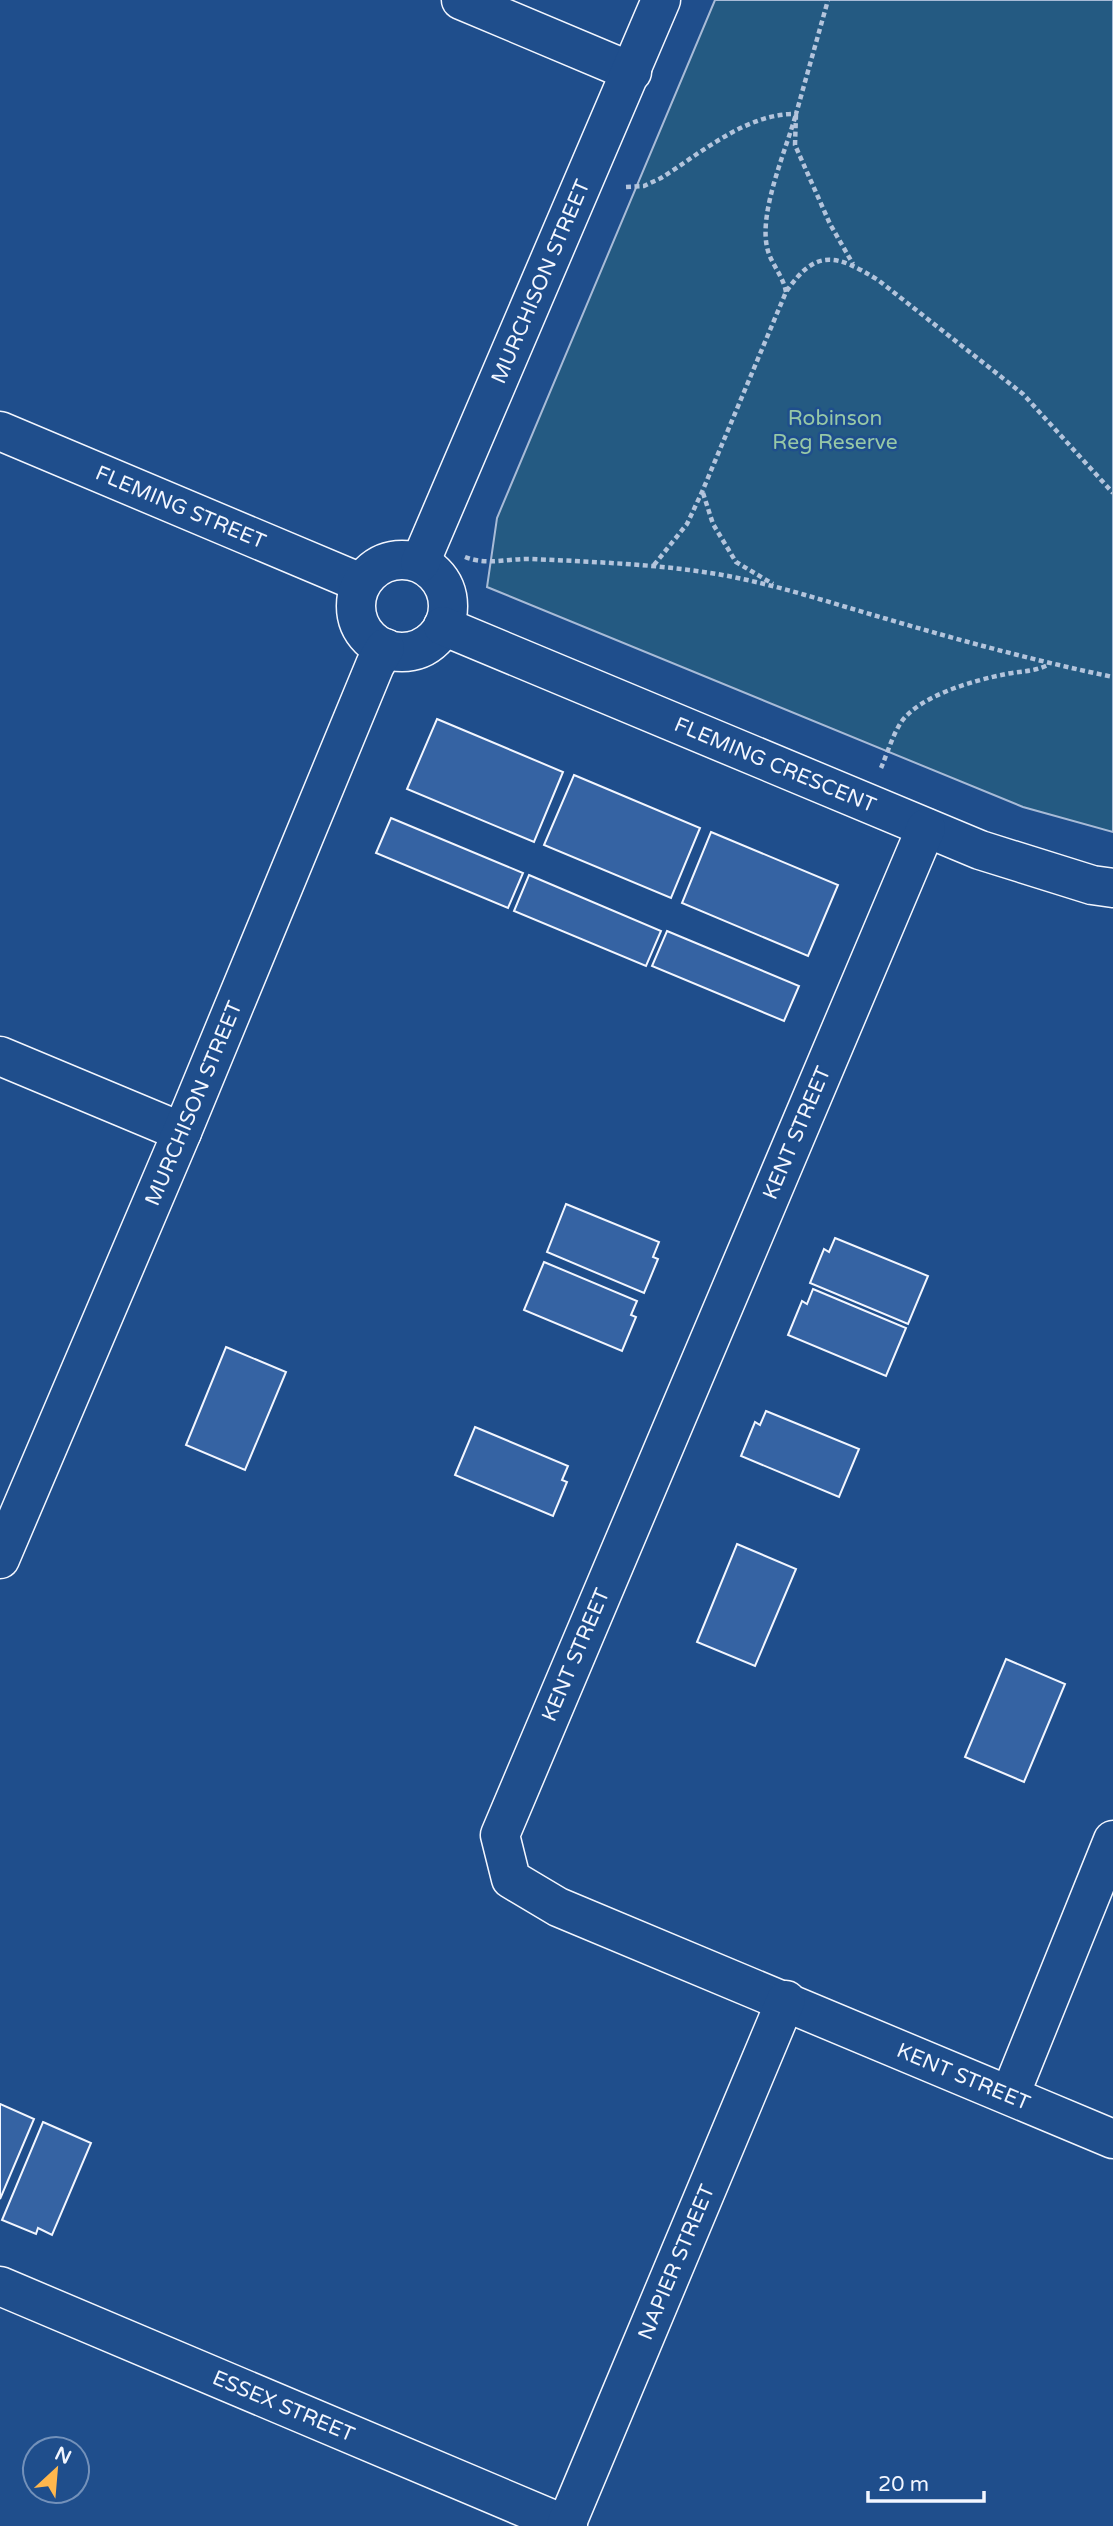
<svg xmlns="http://www.w3.org/2000/svg" width="1113" height="2526" viewBox="0 0 1113 2526" font-family="'Varela Round',sans-serif">
<style>
.green{fill:#245a82;stroke:#a8bbd7;stroke-width:2}
.building{fill:#3563a3;stroke:#f2f6ff;stroke-width:2}
.lines{fill:none;stroke-linecap:round;stroke-linejoin:round}
.minor-casing{stroke:#f2f6ff;stroke-width:41}
.path{stroke:#b3c4dc;stroke-width:4.5;stroke-dasharray:5 3.5;stroke-linecap:butt}
.minor{stroke:#1f4e8c;stroke-width:38}
.labels{text-anchor:middle;dominant-baseline:central;stroke-width:5;stroke-linejoin:round;paint-order:stroke}
.street-label{font-size:21px;fill:#f2f6ff;stroke:#1f4e8c}
.park-label{font-size:21px;fill:#97c8a6;stroke:#1f4e8c}
</style>
<rect width="100%" height="100%" fill="#1f4e8c"/>
<path class="green" d="M715 0H1113V832L1023 807 487 587 497 518Z"/>
<path class="building" d="M437 719 563 772 534 842 407 789Z
M574 775 700 828 671 898 544 845Z
M391 818 523 873 508 908 376 853Z
M711 832 838 885 808 956 682 903Z
M529 875 661 931 646 966 514 911Z
M667 931 799 986 784 1021 652 966Z
M566 1204 659 1242 653 1257 658 1259 644 1293 547 1252Z
M835 1238 928 1276 908 1324 810 1283 824 1249 829 1252Z
M544 1262 637 1301 631 1315 636 1317 622 1351 524 1310Z
M813 1289 906 1328 886 1376 788 1335 802 1301 807 1304Z
M226 1347 286 1372 245 1470 186 1445Z
M766 1411 859 1449 839 1497 741 1456 755 1422 760 1425Z
M475 1427 568 1466 562 1480 567 1482 553 1516 455 1475Z
M737 1544 796 1569 755 1666 697 1642Z
M1006 1659 1065 1684 1024 1782 965 1757Z
M0 2104 34 2119 0 2199Z
M43 2122 91 2143 52 2235 38 2228 36 2234 2 2220Z"/>
<g class="lines">
<defs>
<g id="minor">
<path d="M461 0 632 72"/>
<path id="s1" d="M0 431 361 583"/>
<circle cx="402" cy="606" r="46"/>
<path id="s2" d="M420 563 661 0"/>
<path id="s3" d="M443 626 980 850 1092 885 1113 888"/>
<path id="s4" d="M926 828 500 1835 511 1879 558 1907 1113 2139"/>
<path d="M0 1056 182 1132"/>
<path id="s5" d="M0 1559 182 1132 375 665 385 648"/>
<path d="M1010 2095 1113 1840"/>
<path id="s6" d="M0 2286 568 2526"/>
<path id="s7" d="M566 2525 786 2000"/>
</g>
</defs>
<use href="#minor" class="minor-casing"/>
<path class="path" d="M626 187 644 186 661 178C701 153 747 113 796 114L828 0
M786 292C783 275 770 263 767 247 759 211 786 150 796 114L795 145 830 224 853 264
M703 493 713 524 736 562 773 584
M465 557C488 566 508 558 532 559 594 562 656 564 717 574 775 584 831 603 887 619 962 641 1036 661 1113 677
M654 565 687 524 702 492 786 292C816 248 836 254 878 280L1023 394 1113 493
M881 768C887 754 892 737 900 724 917 696 975 680 1006 674 1021 671 1033 672 1048 665"/>
<use href="#minor" class="minor"/>
</g>
<g class="labels">
<g class="street-label">
<text stroke="none"><textPath href="#s2" startOffset="306">MURCHISON STREET</textPath></text>
<text stroke="none"><textPath href="#s1" startOffset="196">FLEMING STREET</textPath></text>
<text stroke="none"><textPath href="#s3" startOffset="360">FLEMING CRESCENT</textPath></text>
<text stroke="none"><textPath href="#s5" startOffset="495">MURCHISON STREET</textPath></text>
<text transform="translate(797 1133) rotate(-67)">KENT STREET</text>
<text transform="translate(576 1655) rotate(-67)">KENT STREET</text>
<text stroke="none"><textPath href="#s4" startOffset="1633">KENT STREET</textPath></text>
<text stroke="none"><textPath href="#s7" startOffset="285">NAPIER STREET</textPath></text>
<text stroke="none"><textPath href="#s6" startOffset="308">ESSEX STREET</textPath></text>
</g>
<g class="park-label">
<text x="835" y="418">Robinson<tspan x="835" dy="24">Reg Reserve</tspan></text>
</g>
</g>
<g transform="translate(56 2470) rotate(26)"><circle r="33" fill="#1f4e8c" stroke="#7391ba" stroke-width="2"/>
<path d="M0-5L12 26L0 18L-12 26Z" fill="#ffb74d"/>
<text y="-10" font-size="19" font-weight="bold" text-anchor="middle" fill="#f2f6ff">N</text>
</g>
<path d="M868 2491v10h116v-10" fill="none" stroke="#f2f6ff" stroke-width="3.5"/>
<text x="878" y="2491" font-size="21" fill="#f2f6ff" stroke="#1f4e8c" stroke-width="5" paint-order="stroke">20 m</text>
</svg>
